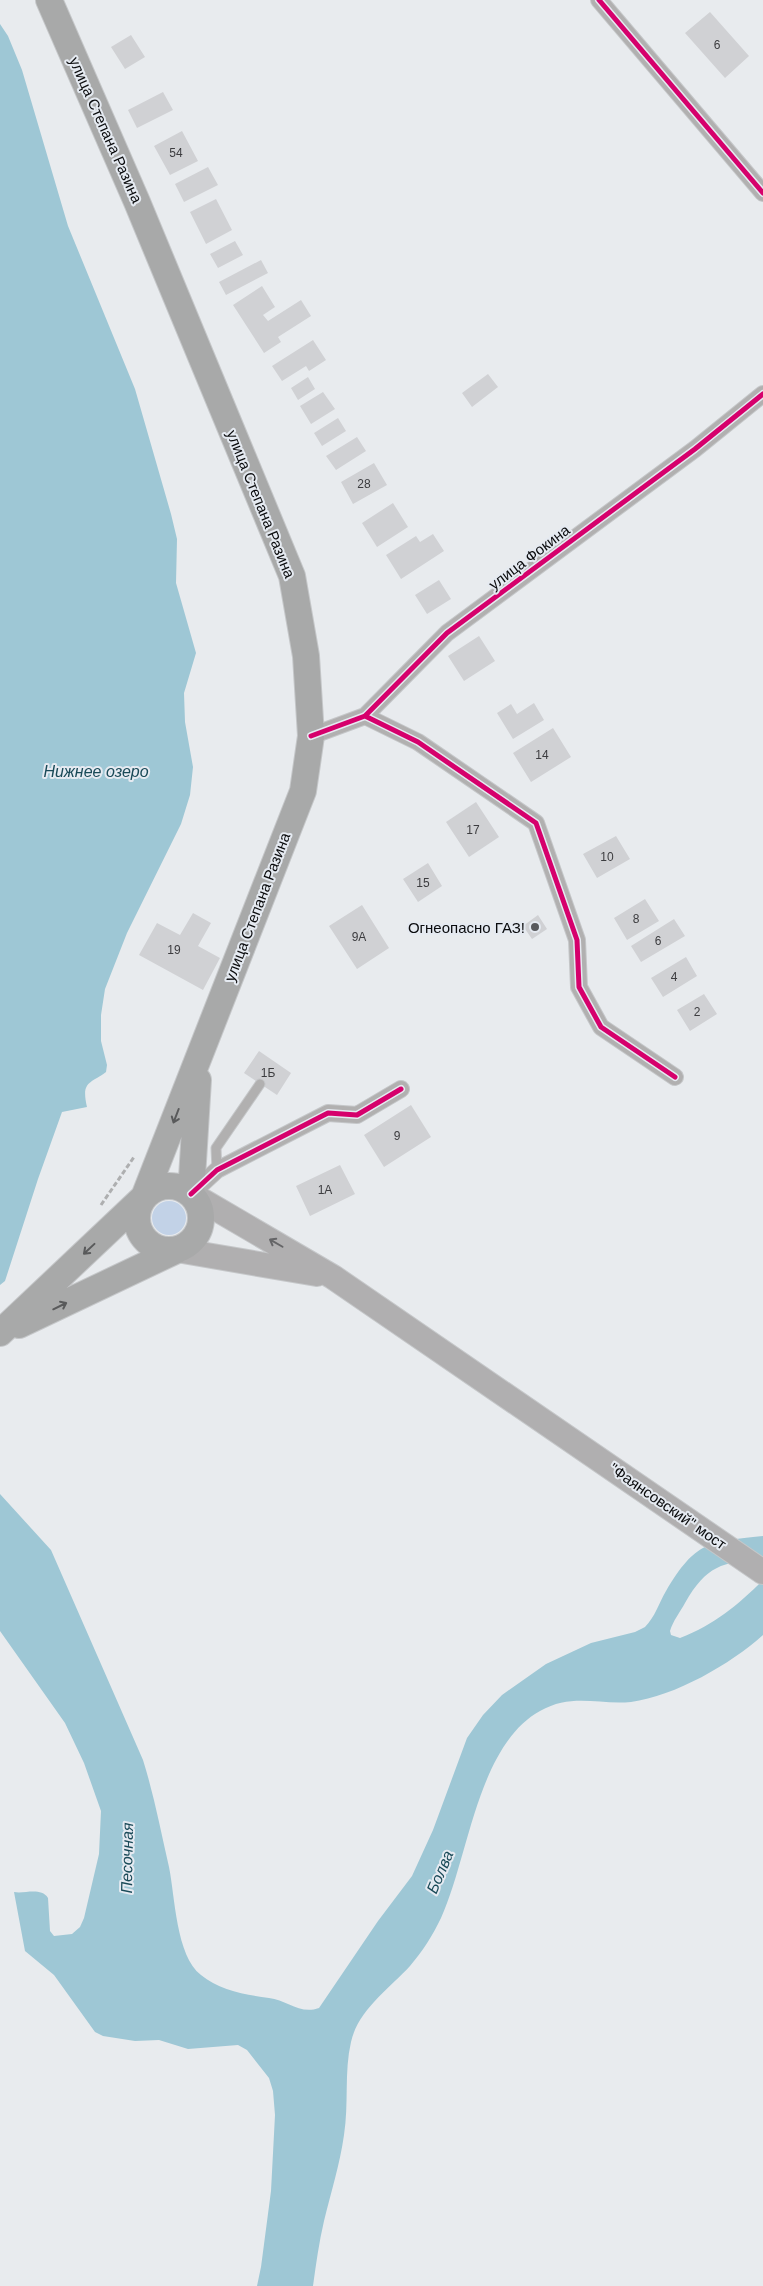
<svg xmlns="http://www.w3.org/2000/svg" width="763" height="2286" viewBox="0 0 763 2286" font-family="Arial,sans-serif">
<style>
.green{fill:#c2d2e7}
.water{fill:#9ec7d5}
.building{fill:#d0d1d4}
.lines{fill:none;stroke-linecap:round;stroke-linejoin:round}
.service-casing{stroke:#c5c7c9;stroke-width:11}
.minor-casing{stroke:#c5c7c9;stroke-width:18}
.secondary-casing{stroke:#c5c7c9;stroke-width:26}
.primary-casing{stroke:#c5c7c9;stroke-width:28}
.path{stroke:#aeafb0;stroke-width:3;stroke-dasharray:5 2.5;stroke-linecap:butt}
.service{stroke:#b1b0b0;stroke-width:9}
.minor{stroke:#b1b0b0;stroke-width:16}
.secondary{stroke:#b0afb0;stroke-width:24}
.primary{stroke:#a8a9a9;stroke-width:26}
.cycleway-casing{stroke:#e5eaf1;stroke-width:8}
.cycleway{stroke:#d6006c;stroke-width:5}
.oneway{stroke:#595a5b}
.oneway2{stroke:#656567}
.poi-dot{fill:#58595c;stroke:#e5eaf1;stroke-width:2}
.labels{text-anchor:middle;dominant-baseline:central;stroke-width:4;stroke-linejoin:round;paint-order:stroke}
.number-label{font-size:12px;fill:#3c3c3f}
.street-label{font-size:15px;fill:#0a0b0d;stroke:#e5eaf1}
.poi-label{font-size:15px;fill:#0a0b0d;stroke:#e5eaf1;text-anchor:end}
.water-label{font-size:16px;font-style:italic;fill:#1a4a58;stroke:#e5eaf1}
</style>
<rect width="100%" height="100%" fill="#e8ebee"/>
<path class="green" d="M152 1218a17 17 0 1 1 34 0a17 17 0 1 1-34 0Z"/>
<path class="water" d="M0 24 8 36 22 70 68 226 135 389 171 514 177 539 176 583 196 653 184 693 185 722 193 767 190 795 181 824 127 933 105 989 101 1015V1041L107 1065 106 1072C90 1084 81 1081 87 1107L62 1112 38 1179 5 1281 0 1285Z
M0 1494 51 1550 143 1760C154 1795 161 1832 169 1867 175 1896 176 1956 201 1975 219 1990 246 1995 269 1998 287 2000 300 2015 319 2008L378 1921 412 1876 433 1830 467 1738 483 1715 502 1695 546 1664 591 1643 635 1632 645 1627C655 1617 659 1603 666 1591 696 1541 708 1542 763 1536V1558C721 1563 707 1565 685 1603 680 1612 673 1621 670 1631L671 1635 680 1638C714 1625 738 1605 763 1580V1635C731 1664 675 1696 631 1702 598 1705 572 1693 540 1711 477 1746 469 1857 441 1918 433 1935 422 1952 410 1966 389 1989 358 2010 351 2042 344 2072 349 2104 344 2135 340 2164 331 2192 324 2221 319 2242 316 2264 313 2286H257L261 2267 271 2191 275 2115 273 2091 269 2078 247 2050 238 2045 188 2049 159 2040 135 2041 103 2036 95 2032 54 1975 25 1951 14 1892C25 1894 41 1887 48 1898L50 1931 54 1936 72 1934 80 1927 84 1918 99 1854 101 1811 84 1763 65 1723 0 1631Z"/>
<path class="building" d="M710 12 749 56 725 78 685 33Z
M131 35 145 57 125 69 111 47Z
M163 92 173 110 137 128 128 110Z
M182 131 198 161 170 175 154 146Z
M208 167 218 185 184 202 175 184Z
M216 199 232 230 206 244 190 212Z
M235 241 243 255 218 268 210 254Z
M261 260 268 273 226 295 219 282Z
M262 286 275 307 263 315 268 321 301 300 311 316 278 337 281 342 264 353 233 305Z
M313 340 326 360 309 371 306 366 282 381 272 366Z
M488 374 498 387 472 407 462 393Z
M308 377 315 389 298 400 291 388Z
M323 392 335 409 311 424 300 406Z
M338 418 346 431 322 446 314 433Z
M357 437 366 451 336 470 326 456Z
M374 463 387 485 353 504 341 482Z
M393 503 408 527 377 547 362 523Z
M433 534 444 551 401 579 386 555 416 536 420 542Z
M439 580 451 599 427 614 415 595Z
M479 636 495 661 464 681 448 656Z
M534 703 544 720 513 739 497 713 511 704 517 714Z
M553 728 571 757 531 782 513 753Z
M476 802 499 837 469 857 446 822Z
M616 836 630 859 597 878 583 854Z
M428 863 442 886 418 902 403 879Z
M645 899 659 921 627 940 614 918Z
M362 905 389 948 357 969 329 926Z
M193 913 211 923 198 946 220 958 203 990 139 955 157 923 180 935Z
M538 915 547 929 532 939 523 926Z
M674 919 685 936 641 962 631 946Z
M686 957 697 976 663 997 651 978Z
M704 994 717 1014 690 1031 677 1010Z
M259 1051 291 1073 277 1095 244 1073Z
M411 1105 431 1137 384 1167 364 1135Z
M340 1165 355 1194 310 1216 296 1186Z"/>
<g class="lines">
<defs>
<path id="service" d="M217 1170 216 1148 260 1084"/>
<path id="minor" d="M599 0 763 193
M365 716 418 742 536 823 577 940 579 987 601 1027 675 1077
M311 736 365 716 447 633 695 449 763 394
M191 1194 217 1170 328 1113 357 1115 401 1089"/>
<path id="secondary" d="M191 1194 333 1277 763 1572
M177 1250 317 1274"/>
<path id="primary" d="M137 1218a32 32 0 1 1 64 0a32 32 0 1 1-64 0Z
M191 1194 198 1080
M19 1325 177 1250
M0 1333 144 1197 303 791 311 736 306 656 292 576 137 202 49 0"/>
</defs>
<use href="#service" class="service-casing"/>
<use href="#minor" class="minor-casing"/>
<use href="#secondary" class="secondary-casing"/>
<use href="#primary" class="primary-casing"/>
<path class="path" d="M101 1205 134 1157"/>
<use href="#service" class="service"/>
<use href="#minor" class="minor"/>
<use href="#secondary" class="secondary"/>
<use href="#primary" class="primary"/>
<defs>
<path id="cycleway" d="M599 0 763 193
M365 716 418 742 536 823 577 940 579 987 601 1027 675 1077
M311 736 365 716 447 633 695 449 763 394
M191 1194 217 1170 328 1113 357 1115 401 1089"/>
</defs>
<use href="#cycleway" class="cycleway-casing"/>
<use href="#cycleway" class="cycleway"/>
</g>
<defs><path id="oneway-shaft" d="M-6 0H5M1.5-3L5.5 0L1.5 3" fill="none" stroke-width="1.6" stroke-linecap="round" stroke-linejoin="round" transform="scale(1.25)"/></defs>
<g class="oneway">
<use href="#oneway-shaft" transform="translate(176 1116) rotate(111)"/>
<use href="#oneway-shaft" transform="translate(89 1249) rotate(137)"/>
<use href="#oneway-shaft" transform="translate(60 1306) rotate(-26)"/>
</g>
<use class="oneway2" href="#oneway-shaft" transform="translate(276 1243) rotate(-150)"/>
<circle class="poi-dot" cx="535" cy="927" r="5"/>
<g class="labels">
<g class="number-label">
<text x="717" y="45">6</text>
<text x="176" y="153">54</text>
<text x="364" y="484">28</text>
<text x="542" y="755">14</text>
<text x="473" y="830">17</text>
<text x="607" y="857">10</text>
<text x="423" y="883">15</text>
<text x="636" y="919">8</text>
<text x="359" y="937">9А</text>
<text x="658" y="941">6</text>
<text x="174" y="950">19</text>
<text x="674" y="977">4</text>
<text x="697" y="1012">2</text>
<text x="268" y="1073">1Б</text>
<text x="397" y="1136">9</text>
<text x="325" y="1190">1А</text>
</g>
<g class="street-label">
<text transform="translate(106 130) rotate(66)">улица Степана Разина</text>
<text transform="translate(261 504) rotate(68)">улица Степана Разина</text>
<text transform="translate(529 557) rotate(-37)">улица Фокина</text>
<text transform="translate(257 907) rotate(-69)">улица Степана Разина</text>
<text transform="translate(668 1506) rotate(35)">"Фаянсовский" мост</text>
</g>
<g class="poi-label">
<text x="525" y="927">Огнеопасно ГАЗ!</text>
</g>
<g class="water-label">
<text x="96" y="771">Нижнее озеро</text>
<text transform="translate(127 1858) rotate(-89)">Песочная</text>
<text transform="translate(440 1872) rotate(-67)">Болва</text>
</g>
</g>
</svg>
